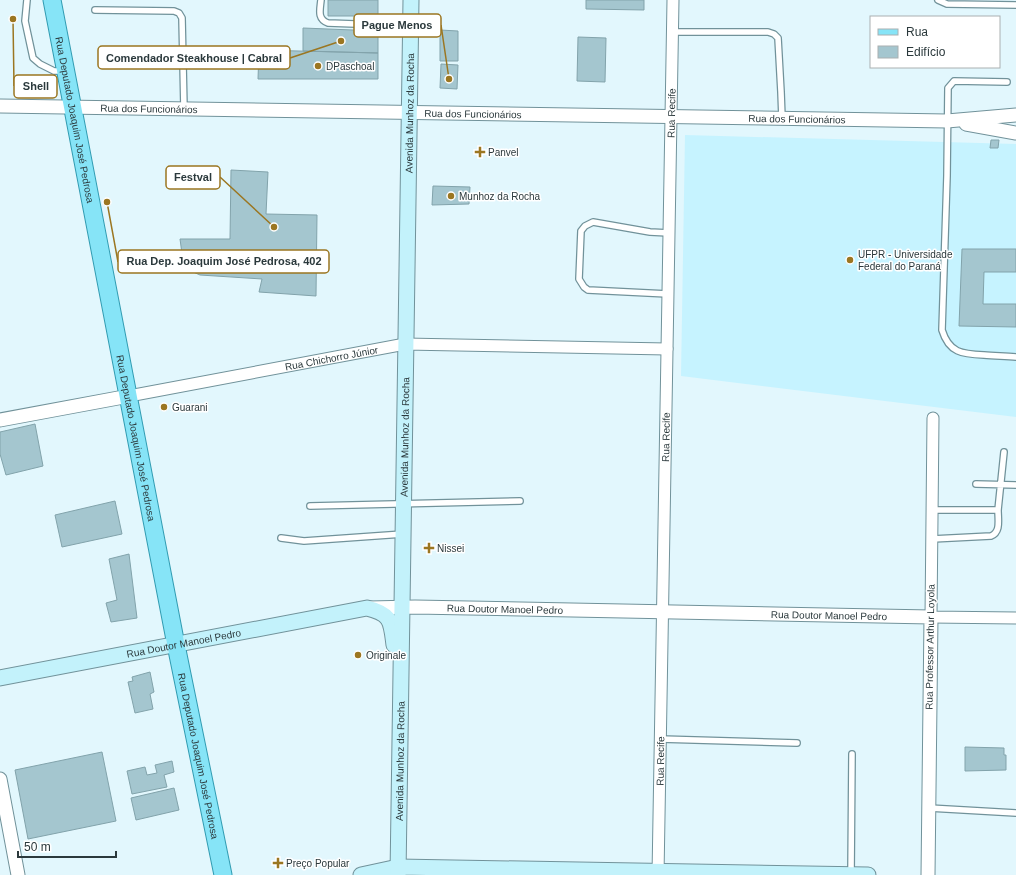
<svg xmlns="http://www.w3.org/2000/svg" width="1016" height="875" viewBox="0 0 1016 875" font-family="Helvetica,sans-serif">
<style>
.built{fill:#c6f3ff}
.building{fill:#a4c6cf;stroke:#82a3ab}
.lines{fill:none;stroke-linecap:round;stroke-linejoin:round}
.service-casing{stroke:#71929a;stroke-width:8}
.minor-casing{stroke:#71929a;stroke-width:13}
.tertiary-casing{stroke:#71929a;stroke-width:15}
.secondary-casing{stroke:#71929a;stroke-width:17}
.primary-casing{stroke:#329cb2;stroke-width:19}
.service{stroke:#fff;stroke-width:5.5}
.minor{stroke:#fff;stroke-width:11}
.tertiary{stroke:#fff;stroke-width:13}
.secondary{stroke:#c3f2fb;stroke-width:15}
.primary{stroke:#86e4f7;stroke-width:17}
.poi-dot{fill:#9b7621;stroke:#fff;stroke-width:1.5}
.labels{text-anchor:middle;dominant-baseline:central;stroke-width:3;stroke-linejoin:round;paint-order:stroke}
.poi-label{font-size:10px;fill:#2b393c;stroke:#fff;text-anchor:start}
.street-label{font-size:10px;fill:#2b393c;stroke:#fff}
.leader{fill:none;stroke:#9b7621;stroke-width:1.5}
.callout-dot{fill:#9b7621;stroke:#fff;stroke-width:1.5}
.callout{fill:#fff;stroke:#9b7621;stroke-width:1.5}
.callout-label{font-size:11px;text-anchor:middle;font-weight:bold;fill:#2b393c}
</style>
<rect width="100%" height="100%" fill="#e2f7fd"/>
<path class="built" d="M685 135 1016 144V417L681 376Z"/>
<path class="building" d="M328 0H378V16H328Z
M586 0H644V10L586 9Z
M303 28 378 31V53L303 51Z
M440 30 458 31V61H440Z
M578 37 606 38 605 82 577 81Z
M259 50 378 53V79H258Z
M441 64 458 65 457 89 440 88Z
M991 140H999L998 148H990Z
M231 170 268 172 266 214 317 215 316 296 259 292 262 279 200 275 184 268 180 239H230Z
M433 186 470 187 469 204 432 205Z
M962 249H1016V272H984L983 304H1016V327L959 326Z
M35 424 43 466 6 475 0 454V432Z
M115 501 122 534 62 547 55 515Z
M129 554 137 618 111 622 106 603 117 600 109 559Z
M150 672 154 692 150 694 153 709 135 713 128 682 133 681 132 677Z
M965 747 1004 748V755H1006V770L965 771Z
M102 752 116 821 28 839 15 770Z
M172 761 174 772 164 775 167 787 132 794 127 771 145 767 147 775 157 773 155 765Z
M174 788 179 810 136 820 131 798Z"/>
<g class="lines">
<defs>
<path id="service" d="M27 0 25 21 33 58 40 64 54 71H64
M321 0C320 10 317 19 328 23L410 26
M938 0 947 4 1016 5
M95 10 174 11 179 13 182 18 184 109
M672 32H768L774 34 778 38 781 92 782 118
M1007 82 954 81 948 88 947 176 942 330C949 353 962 354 984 355 995 356 1005 356 1016 357
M668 294 588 290 584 287 579 279 581 231 585 226 593 222 650 232 669 233
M976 484 1016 485
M310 506 520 501
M998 510 1004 452
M281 538 304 541 403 534
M932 539 991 536C1001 532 998 520 998 510H932
M660 739 797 743
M929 808 1016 813
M851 874 852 754"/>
<g id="minor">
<path id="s1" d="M129 396 405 344 667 349"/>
<path d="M933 418 931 617 1016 618"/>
<path id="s2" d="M658 875 673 0"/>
</g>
<g id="tertiary">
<path id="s3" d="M0 106 947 121 1016 115"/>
<path d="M966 124 1016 133"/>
<path d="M0 420 129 396"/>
<path id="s4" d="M369 608 415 607 931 617 928 875"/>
<path d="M0 779 18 875"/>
</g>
<g id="secondary">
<path id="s5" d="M0 678 367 608C392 614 391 622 394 645"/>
<path d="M361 875 398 867 868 875"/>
<path id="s6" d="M398 875 411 0"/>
</g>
<g id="primary">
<path id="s7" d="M52 0 176 645 223 875"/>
</g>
</defs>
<use href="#service" class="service-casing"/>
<use href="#minor" class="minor-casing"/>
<use href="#tertiary" class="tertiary-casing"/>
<use href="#secondary" class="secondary-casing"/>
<use href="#primary" class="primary-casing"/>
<use href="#service" class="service"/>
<use href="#minor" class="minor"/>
<use href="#tertiary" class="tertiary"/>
<use href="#secondary" class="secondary"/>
<use href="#primary" class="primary"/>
</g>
<g class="poi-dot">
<circle cx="318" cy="66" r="4"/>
<path d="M478 146h4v4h4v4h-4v4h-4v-4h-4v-4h4z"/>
<circle cx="451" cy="196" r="4"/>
<circle cx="850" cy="260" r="4"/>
<circle cx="164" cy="407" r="4"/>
<path d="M427 542h4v4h4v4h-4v4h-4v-4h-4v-4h4z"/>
<circle cx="358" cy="655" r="4"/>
<path d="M276 857h4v4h4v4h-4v4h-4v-4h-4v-4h4z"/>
</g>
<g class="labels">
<g class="poi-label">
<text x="326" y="66">DPaschoal</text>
<text x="488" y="152">Panvel</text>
<text x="459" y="196">Munhoz da Rocha</text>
<text x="858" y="254">UFPR - Universidade<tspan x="858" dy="12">Federal do Paraná</tspan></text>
<text x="172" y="407">Guarani</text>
<text x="437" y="548">Nissei</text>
<text x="366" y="655">Originale</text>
<text x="286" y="863">Preço Popular</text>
</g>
<g class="street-label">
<text stroke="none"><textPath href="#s3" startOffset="149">Rua dos Funcionários</textPath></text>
<text stroke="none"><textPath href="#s6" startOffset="762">Avenida Munhoz da Rocha</textPath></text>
<text stroke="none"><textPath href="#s3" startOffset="473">Rua dos Funcionários</textPath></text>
<text stroke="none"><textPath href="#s2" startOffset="762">Rua Recife</textPath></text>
<text stroke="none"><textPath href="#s7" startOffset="122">Rua Deputado Joaquim José Pedrosa</textPath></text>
<text stroke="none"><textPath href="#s3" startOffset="797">Rua dos Funcionários</textPath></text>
<text stroke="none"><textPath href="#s1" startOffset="206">Rua Chichorro Júnior</textPath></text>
<text stroke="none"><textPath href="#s6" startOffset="438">Avenida Munhoz da Rocha</textPath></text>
<text stroke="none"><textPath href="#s2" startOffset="438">Rua Recife</textPath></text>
<text stroke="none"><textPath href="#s7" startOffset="446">Rua Deputado Joaquim José Pedrosa</textPath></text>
<text stroke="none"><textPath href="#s4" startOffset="136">Rua Doutor Manoel Pedro</textPath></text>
<text stroke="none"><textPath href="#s4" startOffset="460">Rua Doutor Manoel Pedro</textPath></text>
<text stroke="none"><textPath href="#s5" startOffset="187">Rua Doutor Manoel Pedro</textPath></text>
<text transform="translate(930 647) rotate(-89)">Rua Professor Arthur Loyola</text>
<text stroke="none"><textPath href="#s7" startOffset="770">Rua Deputado Joaquim José Pedrosa</textPath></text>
<text stroke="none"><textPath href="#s6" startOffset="114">Avenida Munhoz da Rocha</textPath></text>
<text stroke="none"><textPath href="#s2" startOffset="114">Rua Recife</textPath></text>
</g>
</g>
<path class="leader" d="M449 79L441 25M341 41L290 58M13 19L14 86M274 227L220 177M107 202L118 262"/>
<g class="callout-dot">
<circle cx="449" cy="79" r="4"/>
<circle cx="341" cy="41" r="4"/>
<circle cx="13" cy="19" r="4"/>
<circle cx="274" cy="227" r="4"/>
<circle cx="107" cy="202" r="4"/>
</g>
<g class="callout">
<rect x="354" y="14" width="87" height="23" rx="4"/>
<rect x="98" y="46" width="192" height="23" rx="4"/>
<rect x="14" y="75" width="43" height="23" rx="4"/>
<rect x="166" y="166" width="54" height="23" rx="4"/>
<rect x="118" y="250" width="211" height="23" rx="4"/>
</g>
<g class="callout-label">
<text x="397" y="29">Pague Menos</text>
<text x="194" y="62">Comendador Steakhouse | Cabral</text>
<text x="36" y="90">Shell</text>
<text x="193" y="181">Festval</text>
<text x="224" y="265">Rua Dep. Joaquim José Pedrosa, 402</text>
</g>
<rect x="870" y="16" width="130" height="52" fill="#ffffff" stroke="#aab0b1"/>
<rect x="878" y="29" width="20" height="6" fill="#86e4f7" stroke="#aab0b1"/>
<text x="906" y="36" font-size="12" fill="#2b393c">Rua</text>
<rect x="878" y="46" width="20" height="12" fill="#a4c6cf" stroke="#aab0b1"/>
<text x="906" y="56" font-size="12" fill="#2b393c">Edifício</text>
<path d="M18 851v6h98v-6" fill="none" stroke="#2b393c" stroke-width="2"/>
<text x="24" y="851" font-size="12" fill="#2b393c" stroke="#ffffff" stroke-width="3" paint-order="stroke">50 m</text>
</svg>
